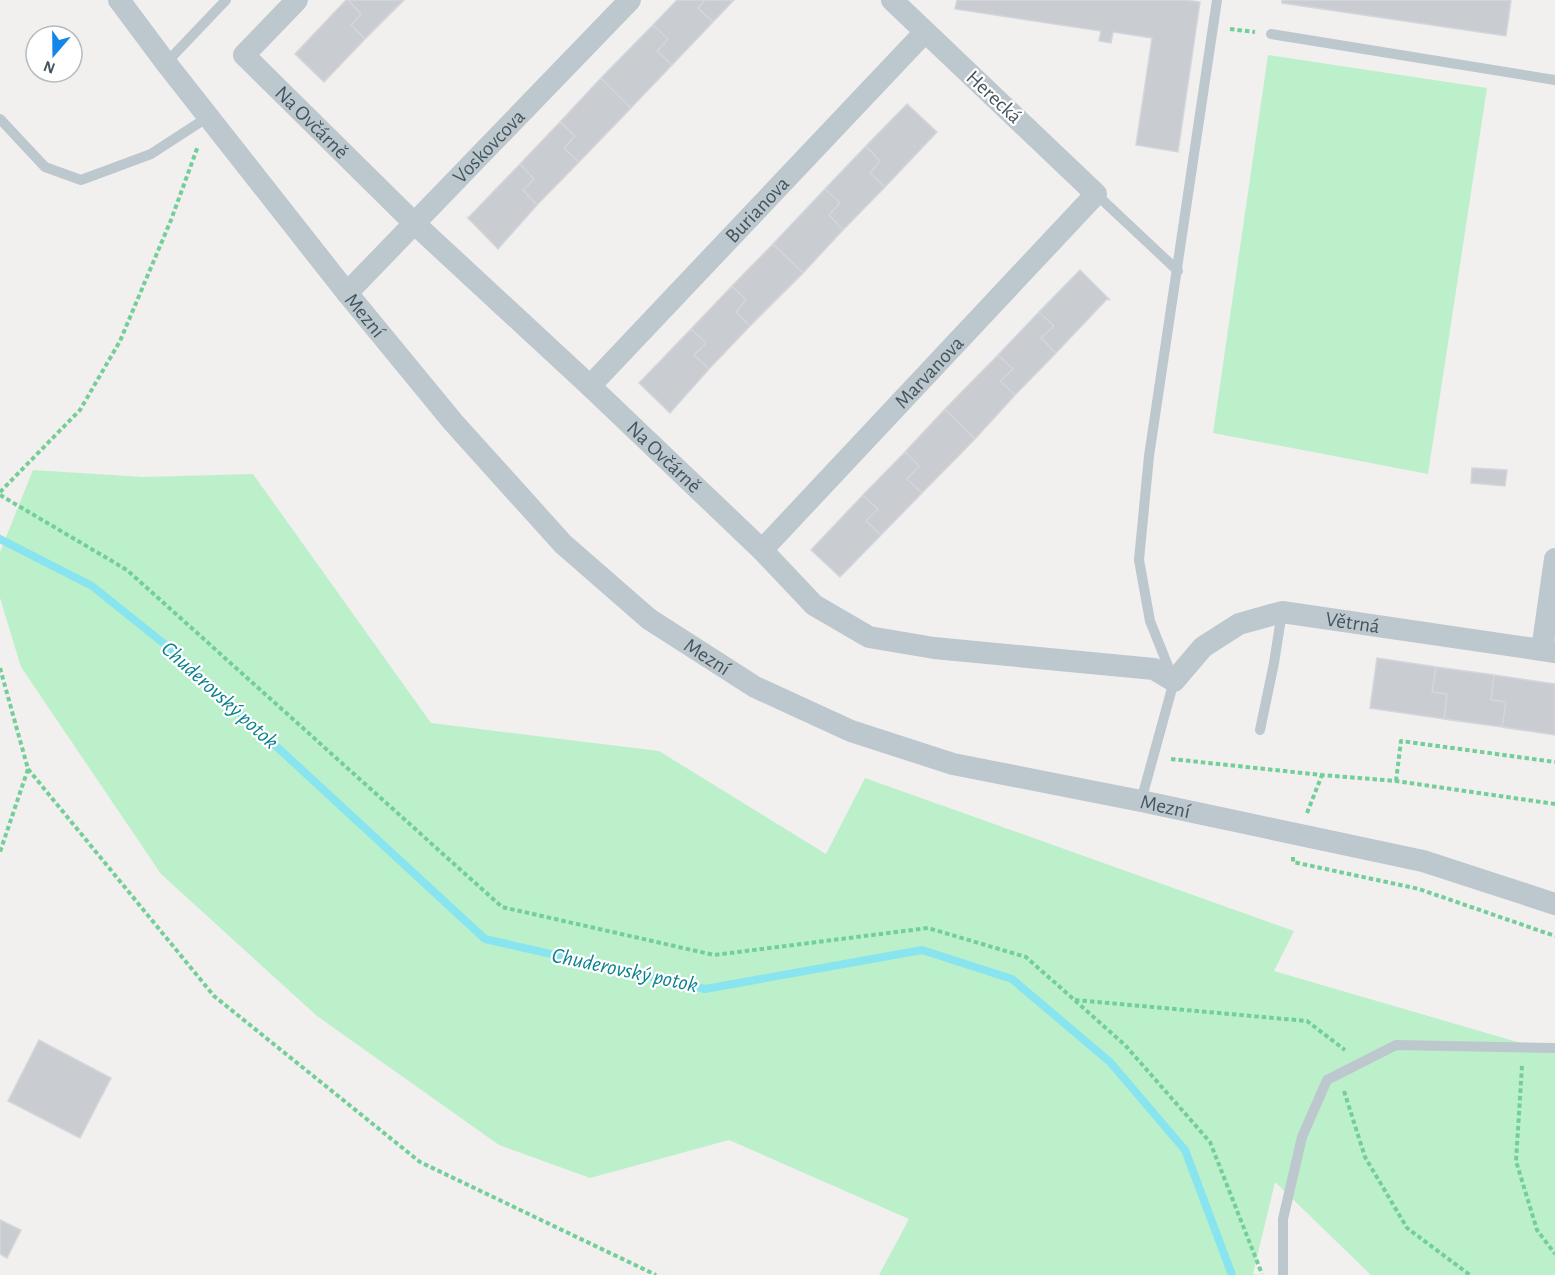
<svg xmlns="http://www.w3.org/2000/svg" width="1555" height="1275" viewBox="0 0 1555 1275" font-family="'Alegreya Sans',sans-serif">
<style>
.green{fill:#bcf0cb}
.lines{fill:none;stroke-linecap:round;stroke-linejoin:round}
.stream{stroke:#88e4ef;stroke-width:8}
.building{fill:#c9cdd2;stroke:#d3d6db;stroke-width:1.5}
.path{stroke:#73cf98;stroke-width:4;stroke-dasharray:4.5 3;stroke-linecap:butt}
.lane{stroke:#bcc8ce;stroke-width:10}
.street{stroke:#bcc8ce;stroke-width:22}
.labels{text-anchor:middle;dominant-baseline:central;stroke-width:4.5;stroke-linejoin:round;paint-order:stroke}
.street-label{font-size:21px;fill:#46555d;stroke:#fff}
.water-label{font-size:22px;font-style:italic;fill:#0a818f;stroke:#fff}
</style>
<rect width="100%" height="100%" fill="#f2efef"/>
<path class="green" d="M1268 55 1487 88 1428 474 1213 433Z
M33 470 143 477 253 474 431 723 659 751 826 854 865 778 1294 931 1274 971 1555 1053V1275H1371L1275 1182 1253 1274 1260 1275H879L909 1219 729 1140 590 1178 499 1145 317 1016 161 874 21 667 0 598V552Z"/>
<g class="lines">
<path class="stream" d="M0 539 92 586 172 650 485 939 705 989 922 950 1012 979 1110 1062 1185 1150 1232 1275"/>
</g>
<path class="building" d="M346 0H348L361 14 351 25 365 39 324 82 295 54Z
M348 0H404L365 39 351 25 361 14Z
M677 0H705L698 8 713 22 672 65 657 51 668 39 653 25Z
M705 0H734L713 22 698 8Z
M957 0H1185L1200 2 1178 152 1136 145 1152 38 1113 32 1111 43 1099 41 1101 31 955 9Z
M1282 0H1511L1506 36 1282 3Z
M653 25 668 39 657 51 672 65 631 108 601 78Z
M601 78 631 108 579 162 564 148 575 136 560 122Z
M907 104 937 132 885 187 870 173 880 161 866 146Z
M560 122 575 136 564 148 579 162 537 205 523 190 534 179 520 164Z
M866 146 880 161 870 173 885 187 843 230 829 215 840 203 825 189Z
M520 164 534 179 523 190 537 205 498 249 467 217 468 218Z
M825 189 840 203 829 215 843 230 803 273 773 244Z
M773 244 803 273 750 326 736 312 746 300 732 286Z
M1080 270 1110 300 1107 299 1056 353 1041 338 1054 326 1039 312Z
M732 286 746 300 736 312 750 326 709 369 694 355 706 343 691 329Z
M1039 312 1054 326 1041 338 1056 353 1015 395 1000 381 1013 369 998 355Z
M691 329 706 343 694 355 709 369 670 413 639 383Z
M998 355 1013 369 1000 381 1015 395 975 439 945 409Z
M945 409 975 439 922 493 907 479 919 466 905 452Z
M905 452 919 466 907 479 922 493 881 535 866 521 878 509 863 495Z
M1472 468 1507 470 1505 486 1471 483Z
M863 495 878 509 866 521 881 535 840 577 811 550Z
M1377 658 1436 667 1432 692 1447 694 1444 719 1370 708Z
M1436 667 1494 675 1491 700 1506 702 1502 727 1444 719 1447 694 1432 692Z
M1494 675 1555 684V735L1502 727 1506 702 1491 700Z
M39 1040 111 1078 80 1138 8 1101Z
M0 1220 21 1230 7 1258 0 1254Z"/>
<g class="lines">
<path class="path" d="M1230 29 1255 32
M0 492 80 410 120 341 171 220 198 146
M0 495 127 570 502 907 714 955 928 928 1026 957 1125 1045 1210 1142 1262 1274
M0 668 28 769 0 852
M1171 759 1322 775 1396 781 1555 804
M28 769 214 996 420 1162 656 1275
M1396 781 1401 741 1555 762
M1307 813 1322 775
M1293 857V862L1419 889 1555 936
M1075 1000 1307 1021 1345 1050
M1522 1066 1516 1161 1537 1230 1555 1254
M1344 1091 1365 1157 1407 1228 1470 1275"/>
<path class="lane" d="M1271 34 1555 80
M166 63 226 0
M0 119 45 167 81 180 151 154 208 117
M1096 194 1178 271
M1260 730 1274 663 1282 612
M1141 801 1174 681 1150 621 1139 560 1149 456 1217 0
M1283 1275V1219L1302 1137 1327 1080 1396 1045 1555 1048"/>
<g class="street">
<path id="s1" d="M119 0 166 63 347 293 453 422 563 544 649 619 755 687 851 731 953 764 1141 801 1423 861 1555 904"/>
<path id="s2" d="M297 0 244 55 415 224 590 386 762 550 814 605 869 637 934 648 1154 669 1174 681 1203 647 1239 624 1282 612 1555 652"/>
<path id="s3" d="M347 293 630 0"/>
<path id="s4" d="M590 386 925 32"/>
<path id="s5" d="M762 550 1096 194 892 0"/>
<path d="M1542 650 1555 559"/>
</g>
</g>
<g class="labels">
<g class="street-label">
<text transform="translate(994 97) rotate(43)">Herecká</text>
<text stroke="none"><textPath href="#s2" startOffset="172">Na Ovčárně</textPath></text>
<text stroke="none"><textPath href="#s3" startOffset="204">Voskovcova</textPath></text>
<text stroke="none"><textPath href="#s4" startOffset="243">Burianova</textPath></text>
<text stroke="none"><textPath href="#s1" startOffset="400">Mezní</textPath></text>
<text stroke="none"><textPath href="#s5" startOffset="244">Marvanova</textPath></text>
<text stroke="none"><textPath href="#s2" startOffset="658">Na Ovčárně</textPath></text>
<text stroke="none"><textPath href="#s2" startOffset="1446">Větrná</textPath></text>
<text stroke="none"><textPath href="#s1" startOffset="886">Mezní</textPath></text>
<text stroke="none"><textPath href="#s1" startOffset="1372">Mezní</textPath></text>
</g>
<g class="water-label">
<text transform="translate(220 695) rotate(42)">Chuderovský potok</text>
<text transform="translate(625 970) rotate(12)">Chuderovský potok</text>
</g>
</g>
<g transform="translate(54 54) rotate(200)"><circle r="28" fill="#ffffff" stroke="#b5bbbe" stroke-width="1.5"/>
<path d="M0-4.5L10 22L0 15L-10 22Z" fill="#1386e7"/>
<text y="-9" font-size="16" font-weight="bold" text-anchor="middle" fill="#46555d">N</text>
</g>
</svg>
